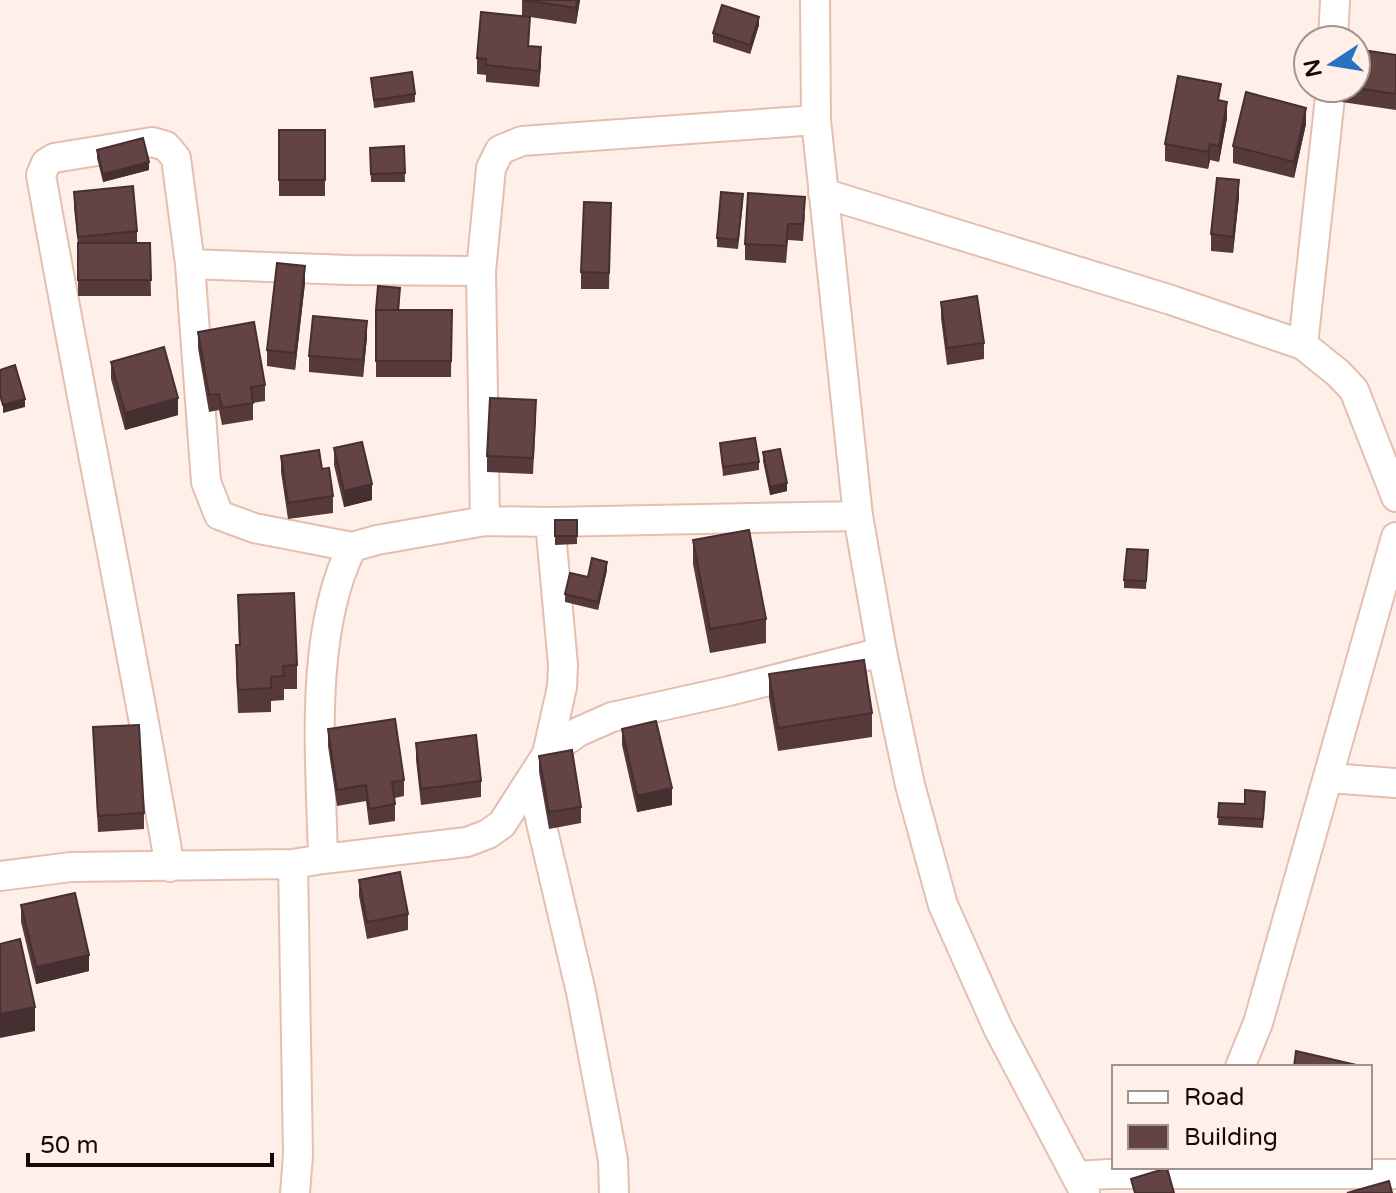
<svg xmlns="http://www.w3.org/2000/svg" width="1396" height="1193" viewBox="0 0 1396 1193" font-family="'Varela Round',sans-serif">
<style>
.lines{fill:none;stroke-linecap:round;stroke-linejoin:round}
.minor-casing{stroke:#e4bfb0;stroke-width:32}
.minor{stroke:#fff;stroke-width:28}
.wall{fill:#563a3b}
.shaded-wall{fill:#462f30}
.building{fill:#644345;stroke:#462f30;stroke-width:2}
</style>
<rect width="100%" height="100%" fill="#ffefe9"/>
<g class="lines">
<defs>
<path id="minor" d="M815 0 816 120 858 516 882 652 910 785 943 905 998 1028 1085 1193
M1333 40 1335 0
M823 193 1171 300 1303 345 1338 373 1354 390 1396 497
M190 264 349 270 481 271
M1303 345 1331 88
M485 521 481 271 491 168 500 150 522 141 816 120
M547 754 562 687 563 665 550 522
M1329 778 1396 783
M531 780 581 992 613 1160 614 1193
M323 859C321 762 308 635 352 547L377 540 485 521 550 522 858 516
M293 864 298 1155 295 1193
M170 867C130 636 82 406 41 175L46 163 54 158 152 142 166 146 176 158 190 264 206 482 219 515 254 528 352 547
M0 876 71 867 293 864 323 859 467 842 488 834 502 824 547 754 578 732 612 717 729 691 882 652
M1240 1067 1258 1023 1396 537
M1077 1176 1109 1174H1396"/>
</defs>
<use href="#minor" class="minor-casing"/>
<use href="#minor" class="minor"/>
</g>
<path class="wall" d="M522 0H580L576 24 530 17 529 46 541 64 539 87 486 82V75L477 74V58L522 16Z
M759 25 750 54 713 42V33Z
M1396 55V110L1335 101V88H1356Z
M371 78 415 94V102L374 108Z
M1221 101 1227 118 1219 162 1210 160 1208 169 1165 161V144Z
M1306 124 1294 178 1233 163V146Z
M279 130H325V196H279Z
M404 146 405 182H371L370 148Z
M97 150 149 170 103 182 97 158Z
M74 192 137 231V243H150L151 296H78V245L74 208Z
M1239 197 1233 253 1211 251V234Z
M743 202 738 249 717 247V238Z
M611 203 609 289H581V272Z
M805 214 803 241 788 240 786 263 745 260V244Z
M305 283 295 370 267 366V350Z
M400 296 399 310H452L451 377H376V312Z
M941 302 984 343V359L947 365 941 318Z
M198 332 265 385V401L253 403V420L222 425 219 410 209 412 198 348Z
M367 337 363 377 309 372V356Z
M111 362 178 415 125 430 111 379Z
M536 416 533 474 487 472V456Z
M720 443 759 462V470L723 476Z
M334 448 372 500 344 507 334 465Z
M763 452 787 491 770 495 763 461Z
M281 456 322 469 333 496V513L288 519 281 472Z
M555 520H577V544L555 545Z
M693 540 766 619V643L710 653 693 564Z
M1148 550 1146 589 1124 588V580Z
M607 570 598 610 565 602V594L588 577Z
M238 595 297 665V689H284V700L271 701V712L238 713 236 669V645H239Z
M769 674 872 713V737L778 751 769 698Z
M93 727 144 813V829L98 832Z
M328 729 404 780V796L395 798V821L369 825 366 801 337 806 328 746Z
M622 729 672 805 637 812 622 745Z
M416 743 481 781V797L421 805 416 760Z
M539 756 581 807V823L549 829 539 772Z
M1265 800 1263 828 1218 825 1219 803 1245 804Z
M359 880 408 914V930L367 939 359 896Z
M21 905 89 971 36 984 21 922Z"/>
<path class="shaded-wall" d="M577 0H580L576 24V8Z
M759 17V25L750 54V45Z
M541 47V64L539 87V71Z
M1227 102V118L1219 162V146Z
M1306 108V124L1294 178V162Z
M1210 144V160L1208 169V152Z
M149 162V170L103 182V174Z
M1239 180V197L1233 253V237Z
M305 266V283L295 370V353Z
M367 321V337L363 377V360Z
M178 398V415L125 430V413Z
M25 399V407L3 413V405Z
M787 483V491L770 495V487Z
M372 484V500L344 507V491Z
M607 562V570L598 610V602Z
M672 788V805L637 812V796Z
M89 955V971L36 984V967Z
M35 1007V1031L0 1038V1014Z"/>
<path class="building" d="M524 0H577L576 8Z
M722 5 759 17 750 45 713 33Z
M481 12 530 17 528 46 541 47 539 71 486 65V59L477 58Z
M1356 49 1396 55V94L1356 88Z
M412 72 415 94 374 100 371 78Z
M1178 76 1221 84 1218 100 1227 102 1219 146 1210 144 1208 152 1165 144Z
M1246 92 1306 108 1294 162 1233 146Z
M279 130H325V180H279Z
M143 138 149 162 103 174 97 150Z
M404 146 405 173 371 174 370 148Z
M1217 178 1239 180 1233 237 1211 234Z
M133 186 137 231 78 237 74 192Z
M721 192 743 194 738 240 717 238Z
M748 193 805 197 803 224H788L786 246 745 244Z
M584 202 611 203 609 273 581 272Z
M78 243H150L151 280H78Z
M277 263 305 266 295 353 267 350Z
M378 286 400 288 398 310H376Z
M977 296 984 343 947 348 941 302Z
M376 310H452L451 361H376Z
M313 316 367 321 363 360 309 356Z
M254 322 265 385 251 387 253 403 222 408 219 394 209 395 198 332Z
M164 347 178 398 125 413 111 362Z
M15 365 25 399 3 405 0 395V370Z
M490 398 536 400 533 458 487 456Z
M755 438 759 462 723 467 720 443Z
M362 442 372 484 344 491 334 448Z
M780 449 787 483 770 487 763 452Z
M319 450 322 469 329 468 333 496 288 503 281 456Z
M555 520H577V536H555Z
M749 530 766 619 710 629 693 540Z
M1127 549 1148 550 1146 581 1124 580Z
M592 558 607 562 598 602 565 594 570 573 588 577Z
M294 593 297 665 283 666 284 676 271 677V688L238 690 236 645H240L238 595Z
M864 660 872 713 778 728 769 674Z
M395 719 404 780 392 782 395 804 369 809 366 785 337 790 328 729Z
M656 721 672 788 637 796 622 729Z
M139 725 144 813 98 816 93 727Z
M476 735 481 781 421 789 416 743Z
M572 750 581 807 549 812 539 756Z
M1245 790 1265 792 1263 819 1218 817 1219 803 1245 804Z
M400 872 408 914 367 922 359 880Z
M75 893 89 955 36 967 21 905Z
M20 939 35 1007 0 1014V944Z
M1296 1051 1365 1067H1294Z
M1167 1168 1174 1193H1135L1131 1179Z
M1389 1181 1392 1193H1347Z"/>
<rect x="1112" y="1065" width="260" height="104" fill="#ffefe9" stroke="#a2938e" stroke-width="2"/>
<rect x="1128" y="1091" width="40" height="12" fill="#ffffff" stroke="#a2938e" stroke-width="2"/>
<text x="1184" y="1105" font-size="24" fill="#160a06">Road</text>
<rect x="1128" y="1125" width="40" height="24" fill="#644345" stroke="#a2938e" stroke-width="2"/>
<text x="1184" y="1145" font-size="24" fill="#160a06">Building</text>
<g transform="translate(1332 64) rotate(258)"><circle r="38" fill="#ffefe9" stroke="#a2938e" stroke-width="2"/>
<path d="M0-6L14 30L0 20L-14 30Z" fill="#2971c1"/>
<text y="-12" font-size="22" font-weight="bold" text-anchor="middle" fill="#160a06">N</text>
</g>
<path d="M28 1153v12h244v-12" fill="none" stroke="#160a06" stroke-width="4"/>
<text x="40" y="1153" font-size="24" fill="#160a06" stroke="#ffefe9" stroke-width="6" paint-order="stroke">50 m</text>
</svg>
